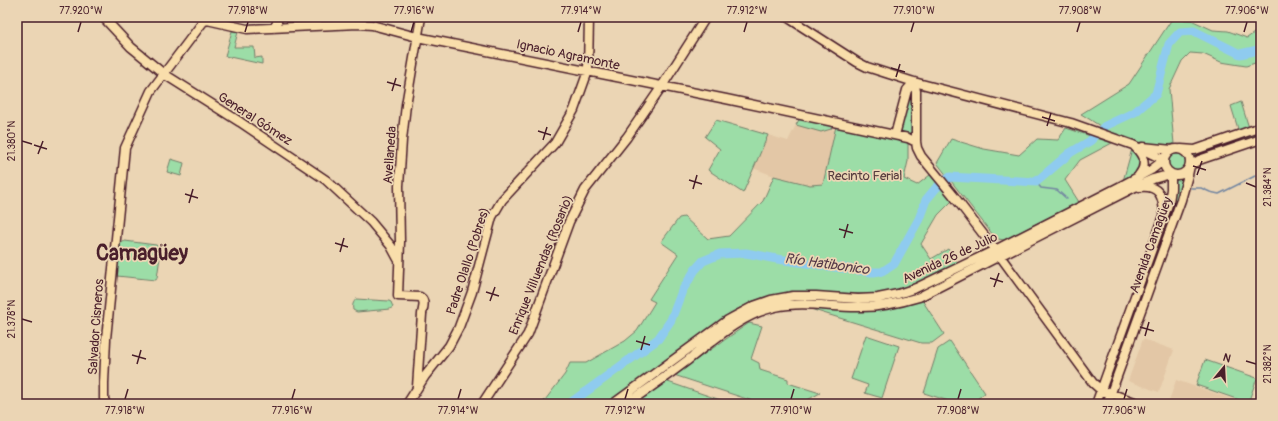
<svg xmlns="http://www.w3.org/2000/svg" width="1278" height="421" viewBox="0 0 1278 421" font-family="Pangolin,sans-serif">
<style>
.built{fill:#e3c7a6}
.green{fill:#9cdda7;stroke:#737e69}
.lines{fill:none;stroke-linecap:round;stroke-linejoin:round}
.stream{stroke:#7386a1;stroke-width:1.5}
.river{stroke:#8fcbef;stroke-width:9}
.major-casing{stroke:#4a1f2b;stroke-width:11}
.major{stroke:#f9deab;stroke-width:8}
.ticks{fill:none;stroke:#4a1f2b;stroke-width:1.5}
.labels{text-anchor:middle;dominant-baseline:central;stroke-width:3.5;stroke-linejoin:round;paint-order:stroke}
.street-label{font-size:13px;fill:#4a1f2b;stroke:#ebd5b4}
.park-label{font-size:13px;fill:#563c3e;stroke:#ebd5b4}
.water-label{font-size:14px;font-style:italic;fill:#543948;stroke:#ebd5b4}
.town-label{font-size:21px;font-weight:bold;fill:#4a1f2b;stroke:#ebd5b4}
.neatline{fill:none;stroke:#4a1f2b;stroke-width:1.5}
.ticks-label{font-size:10px;text-anchor:middle;fill:#4a1f2b}
</style>
<rect width="100%" height="100%" fill="#ebd5b4"/>
<filter id="ink" filterUnits="userSpaceOnUse"><feTurbulence type="fractalNoise" baseFrequency=".025" numOctaves="2"/><feDisplacementMap in="SourceGraphic" scale="8" xChannelSelector="R" yChannelSelector="G"/><feConvolveMatrix kernelMatrix="1 2 1 2 8 2 1 2 1" color-interpolation-filters="sRGB"/></filter>
<g filter="url(#ink)">
<path class="built" d="M796 125 821 132 831 129 835 130 823 184 810 185 774 176 753 168 768 135 788 141Z
M1143 339 1174 350 1159 392 1128 381Z
M1176 380 1246 404H1168Z"/>
<path class="green" d="M1172 19 1191 20 1213 30 1228 31 1247 38 1261 28V61L1246 66 1221 62 1203 54 1190 53 1182 61 1169 89 1174 144C1156 146 1134 146 1118 137 1105 130 1093 121 1081 114L1129 84Z
M232 31 238 32 234 47H254L255 58 262 57V64L225 56Z
M910 94H914L913 135 898 132Z
M1241 102 1249 128 1239 132 1231 106Z
M800 118 832 125 831 129 821 132 796 125Z
M716 120 768 135 743 193 708 170 720 149 705 137Z
M836 126 908 142V161L904 179 917 185 930 175 952 201 938 215 921 244 931 259 948 249 958 263 917 284 896 291 873 294 798 292 778 295 753 301 730 313 606 404H542L565 374 570 363H586L625 341 637 331 655 302 649 299 678 254 661 242 679 218 684 217 708 239 729 236 763 201 774 176 810 185 823 184Z
M1066 128 1112 143 1080 160 1065 180 1079 202 1004 240 998 239 993 235 937 163 951 139 984 149 1019 155 1037 139 1058 140Z
M1261 131V136L1196 159 1193 156 1195 153Z
M1132 149 1141 156 1139 171 1123 181Z
M1168 163a9 9 0 1 1 18 0a9 9 0 1 1-18 0Z
M171 159 184 163 181 176 167 172Z
M1184 179 1158 254H1155L1172 202 1175 193V180Z
M125 241 156 245 159 247 161 250 157 278 156 280 117 276 116 273 118 245 121 243Z
M1150 267 1152 269 1111 385H1109L1106 383Z
M356 299 389 301 391 302 393 307 390 309 357 312 353 310C352 305 353 303 356 299Z
M922 300 944 334 932 343H921L807 308C845 308 886 312 922 300Z
M749 323 762 326 751 359 759 363 760 370 788 379V383L820 393 800 404H762L674 375Z
M866 335 899 346 882 398 865 393 868 385 851 379Z
M950 341 985 393 977 399 980 404H958L924 393 938 349Z
M1205 360 1257 378 1248 403 1196 385Z
M665 381 732 404H633Z"/>
<g class="lines">
<path class="stream" d="M1036 182 1041 188 1057 190 1067 199
M1191 188H1201L1210 192 1219 194 1261 173"/>
<path class="river" d="M569 404 658 339 671 320 682 291 695 270 703 261 720 254 746 253 777 259 871 272H882L894 264 919 219 926 200 936 188 950 177 1036 182 1070 153 1090 141 1105 126 1135 112 1156 94 1169 44 1180 32 1194 31 1240 54 1258 50 1261 47"/>
<defs>
<path id="major" d="M103 17 131 47 164 74 240 122 326 180 371 222 391 246 398 259
M274 28 277 23V17
M914 82 916 91V142L917 148 921 156 953 195 1000 256 1093 383 1101 390 1140 404
M895 135 907 90 914 82
M1135 147C1143 155 1148 164 1139 175
M1143 147 1172 150
M1164 162a13 13 0 1 1 26 0a13 13 0 1 1-26 0Z
M1181 149 1195 150 1261 127
M1140 187C1160 185 1163 197 1164 213
M417 387 422 314C423 308 426 301 420 297L398 296 400 242 399 186 402 140 406 105 421 17
M106 404 104 399V383L106 339 125 148 151 91 203 22 207 20 247 29 358 24 372 25 417 37 726 99 908 138 916 142
M407 404 425 376 449 346 459 327 472 292 492 217 502 200 555 143 574 110 588 71 589 17
M482 404 528 334 569 222 585 190 627 137 662 86 706 17
M613 404 728 320 754 306 771 300 793 296H816L858 299 878 298 898 294 916 288 995 250 1119 187 1151 170 1164 160 1133 145 1071 123 914 82 867 67 857 62 787 17
M626 404C647 390 668 375 688 360 715 339 741 315 775 307 803 301 829 307 857 307 878 308 899 303 919 297L1135 187 1153 179 1171 174V189L1169 202 1096 404
M1107 404 1181 200 1188 175 1190 166 1199 160 1261 139"/>
</defs>
<use href="#major" class="major-casing"/>
<use href="#major" class="major"/>
</g>
</g>
<path class="ticks" d="M78 32 81 22M245 32 248 22M411 32 414 22M578 32 581 22M744 32 747 22M911 32 914 22M1077 32 1080 22M1244 32 1247 22M891 68 905 72M896 77 900 64M387 82 401 86M392 91 396 78M1042 117 1055 121M1047 126 1051 113M538 131 551 135M543 140 547 127M22 141 32 144M34 145 47 149M38 154 43 141M1193 166 1206 170M1197 175 1202 161M689 180 702 184M1246 183 1256 187M693 189 697 175M185 194 198 198M189 203 193 189M839 229 853 233M844 238 848 224M335 243 348 247M340 252 344 238M990 278 1003 282M994 287 999 273M486 292 499 296M490 301 495 287M22 319 32 322M1140 327 1154 331M1145 336 1149 322M636 341 650 345M641 350 645 336M132 355 146 359M1246 361 1256 364M137 364 141 350M125 399 128 389M292 399 295 389M458 399 461 389M625 399 628 389M791 399 794 389M958 399 961 389M1124 399 1127 389"/>
<g class="labels">
<g class="street-label">
<text transform="translate(568 55) rotate(12)">Ignacio Agramonte</text>
<text transform="translate(255 119) rotate(33)">General Gómez</text>
<text transform="translate(390 155) rotate(-86)">Avellaneda</text>
<text transform="translate(1151 245) rotate(-70)">Avenida Camagüey</text>
<text transform="translate(950 258) rotate(-25)">Avenida 26 de Julio</text>
<text transform="translate(468 261) rotate(-72)">Padre Olallo (Pobres)</text>
<text transform="translate(541 265) rotate(-68)">Enrique Villuendas (Rosario)</text>
<text transform="translate(96 327) rotate(-86)">Salvador Cisneros</text>
</g>
<g class="park-label">
<text x="865" y="176">Recinto Ferial</text>
</g>
<g class="water-label">
<text transform="translate(827 264) rotate(8)">Río Hatibonico</text>
</g>
<g class="town-label">
<text x="142" y="253">Camagüey</text>
</g>
</g>
<rect width="1278" height="421" fill="none" stroke="#ebd5b4" stroke-width="44"/>
<g transform="translate(1224 367) rotate(18)" stroke="#ebd5b4" stroke-width="3" paint-order="stroke">
<path d="M0-3L7 15L0 10L-7 15Z" fill="#4a1f2b"/>
<text y="-6" font-size="11" font-weight="bold" text-anchor="middle" fill="#4a1f2b">N</text>
</g>
<rect x="22" y="22" width="1234" height="377" class="neatline"/>
<g class="ticks-label">
<text x="81" y="14">77.920°W</text>
<text x="248" y="14">77.918°W</text>
<text x="414" y="14">77.916°W</text>
<text x="581" y="14">77.914°W</text>
<text x="747" y="14">77.912°W</text>
<text x="914" y="14">77.910°W</text>
<text x="1080" y="14">77.908°W</text>
<text x="1247" y="14">77.906°W</text>
<text transform="translate(11 141) rotate(-90)" y="4">21.380°N</text>
<text transform="translate(1267 187) rotate(-90)" y="4">21.384°N</text>
<text transform="translate(11 319) rotate(-90)" y="4">21.378°N</text>
<text transform="translate(1267 364) rotate(-90)" y="4">21.382°N</text>
<text x="125" y="414">77.918°W</text>
<text x="292" y="414">77.916°W</text>
<text x="458" y="414">77.914°W</text>
<text x="625" y="414">77.912°W</text>
<text x="791" y="414">77.910°W</text>
<text x="958" y="414">77.908°W</text>
<text x="1124" y="414">77.906°W</text>
</g>
</svg>
